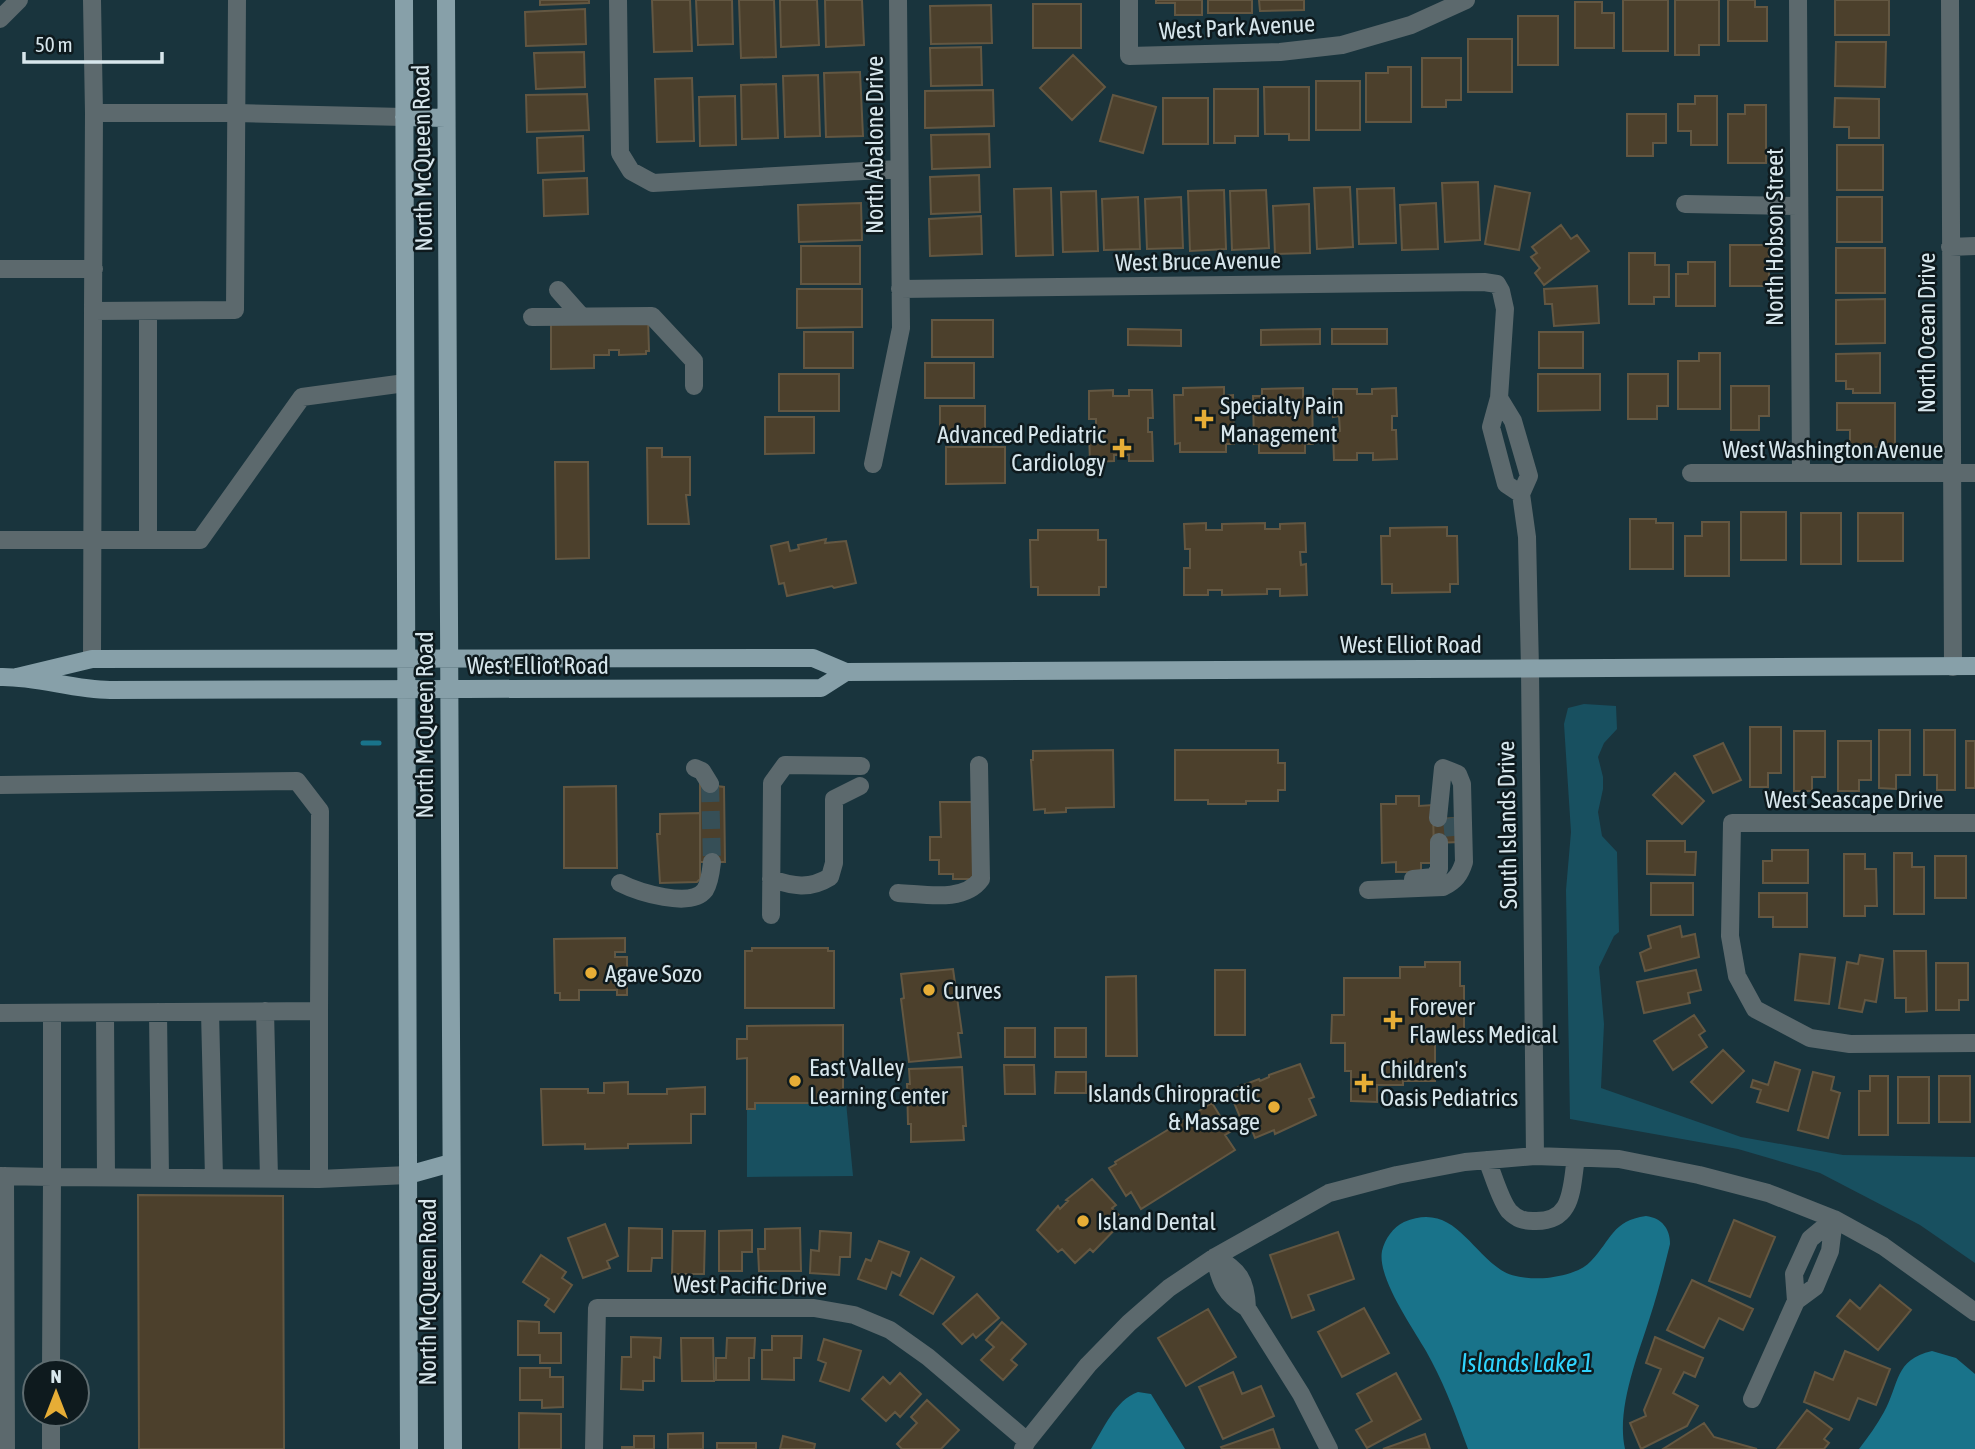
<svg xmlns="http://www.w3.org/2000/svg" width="1975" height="1449" viewBox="0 0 1975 1449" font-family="'Asap Condensed',sans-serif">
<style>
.green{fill:#185060}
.water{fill:#19738a}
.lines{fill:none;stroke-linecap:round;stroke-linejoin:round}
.stream{stroke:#19738a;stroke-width:5}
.building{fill:#4c402c;stroke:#635742;stroke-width:2}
.minor-tunnel{stroke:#364f57;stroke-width:18;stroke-dasharray:18 9;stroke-linecap:butt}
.minor{stroke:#5c696d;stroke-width:18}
.major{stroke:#87a0a9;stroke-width:18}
.poi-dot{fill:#e6ad36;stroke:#0e1a1e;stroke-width:2.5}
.labels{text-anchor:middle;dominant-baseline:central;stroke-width:5;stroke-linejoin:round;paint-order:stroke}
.street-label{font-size:24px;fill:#d7e6ec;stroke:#0e1a1e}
.poi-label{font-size:24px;fill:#d7e6ec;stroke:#0e1a1e;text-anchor:start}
.water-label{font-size:26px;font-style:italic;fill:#30d4fe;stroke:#0e1a1e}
</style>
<rect width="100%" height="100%" fill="#19343d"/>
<path class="green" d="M1584 704 1616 706 1617 729 1604 743 1598 757 1603 777V789L1598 812 1602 836 1617 852 1619 932 1614 936 1599 967 1604 1024 1601 1088 1741 1137 1843 1155 1975 1157V1263L1920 1225 1820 1173 1738 1149 1570 1119 1566 890 1571 832 1564 724 1568 708Z
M846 1102 853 1176 747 1177V1109H755V1103Z"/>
<path class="water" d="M1646 1216C1662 1218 1670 1229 1670 1244 1664 1268 1658 1293 1650 1317 1638 1355 1616 1409 1625 1449H1468C1461 1431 1455 1412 1447 1394 1441 1380 1434 1365 1426 1351 1413 1328 1377 1278 1382 1251 1385 1239 1393 1227 1404 1222 1452 1202 1468 1248 1501 1270 1513 1278 1533 1279 1547 1278 1562 1276 1581 1272 1591 1261 1612 1239 1612 1221 1646 1216Z
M1932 1351 1956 1358 1975 1374V1449H1859C1868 1437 1877 1425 1884 1412 1900 1383 1894 1360 1932 1351Z
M1138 1392 1151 1394 1185 1449H1091C1103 1430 1115 1400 1138 1392Z"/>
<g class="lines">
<path class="stream" d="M363 743H379"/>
</g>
<path class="building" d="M540 0H589V3L540 5Z
M652 0H690L692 51 654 52Z
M696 0H732L733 44 698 45Z
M739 0H774L776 57 741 58Z
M780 0H817L819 45 781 47Z
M825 0H862L864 45 826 47Z
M1156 0H1202V15H1175V3H1156Z
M1208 0H1252V13H1208Z
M1259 0H1304V10L1260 11Z
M1623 0H1668V51H1623Z
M1675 0H1719V45H1699V55H1675Z
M1728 0H1755V7H1767V41H1728Z
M1835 0H1889V35H1835Z
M1575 2H1602V13H1614V48H1575Z
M1033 4H1081V48H1033Z
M991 5 992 43 931 44 930 6Z
M585 9 586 44 526 46 525 12Z
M1518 16H1558V65H1518Z
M1468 39H1512V92H1468Z
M1836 42H1886L1885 87 1835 86Z
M981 47 982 85 931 86 930 48Z
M584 52 585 87 536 89 534 53Z
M1073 55 1105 87 1072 120 1040 88Z
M1422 58H1461V100H1446V107H1422Z
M1388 67H1411V122H1366V73H1388Z
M860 72 863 136 826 137 824 73Z
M818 75 820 136 785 137 783 76Z
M692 78 694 141 657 142 655 79Z
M1316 81H1360V130H1316Z
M776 84 778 138 742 139 741 85Z
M1264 87H1309V140H1289V134H1265Z
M1214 89H1258V136H1235V143H1214Z
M993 90 994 126 925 128V91Z
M587 94 589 130 527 132 526 95Z
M1113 95 1156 107 1143 153 1100 141Z
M735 96 736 145 700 146 699 97Z
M1695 96H1717V145H1691V131H1678V104H1695Z
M1163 98H1208V144H1163Z
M1835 98 1879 99V138H1849V127H1834Z
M1745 105H1766V163H1728V114H1745Z
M1627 114H1666V143H1653V156H1627Z
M989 134 990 167 932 169 931 135Z
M583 136 584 171 538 173 537 138Z
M1837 145H1883V190H1837Z
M979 175 980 212 931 214 930 177Z
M587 178 588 214 544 216 543 180Z
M1478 182 1480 240 1445 242 1442 183Z
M1495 186 1530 193 1519 250 1485 244Z
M1350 187 1353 247 1317 249 1314 188Z
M1051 188 1053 255 1016 256 1014 189Z
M1394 188 1396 243 1359 244 1357 189Z
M1224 190 1226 249 1190 251 1188 191Z
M1266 190 1269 248 1232 250 1230 191Z
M1096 191 1098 251 1063 252 1061 192Z
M1138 197 1140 249 1104 250 1102 199Z
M1181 197 1183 248 1147 249 1145 199Z
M1837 197H1882V242H1837Z
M861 203 862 240 799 242 798 205Z
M1436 203 1438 249 1402 250 1400 205Z
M1309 204 1310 253 1275 254 1273 206Z
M981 216 982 254 930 256 929 219Z
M1561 225 1571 239 1577 235 1589 251 1544 285 1535 273 1540 268 1531 257 1537 253 1532 247Z
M1730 245H1769V286H1730Z
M801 246H860V284H801Z
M1836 248H1885V293H1836Z
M1629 253H1655V265H1669V297H1654V304H1629Z
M1688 262H1715V306H1676V274H1688Z
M1597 286 1599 323 1554 326 1552 304H1545L1544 289Z
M797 289H862V327L797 328Z
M1885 299V343L1836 344V300Z
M648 317 649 351H646V354L619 355V350H609V355H594V368L551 369V323Z
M932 320H993V357H932Z
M1128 329 1181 330V346L1128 345Z
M1320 329V344L1261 345V330Z
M1332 329H1387V344H1332Z
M804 332H853V368H804Z
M1539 332H1583V368H1539Z
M1699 353H1720V409H1678V361H1699Z
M1880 353V393H1853V389H1846V381H1836V354Z
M925 363H974V398H925Z
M779 374H839V411H779Z
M1538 374H1600V410L1538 411Z
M1628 374H1668V406H1657V419H1628Z
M1731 386H1769V416H1759V430H1731Z
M1224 387V396L1233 395 1234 444H1226V452H1180V443L1175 444 1174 395H1183V388Z
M1303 388V397L1312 396 1313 444H1305V453H1259V444H1254L1253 396H1262V389Z
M1396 388 1397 416H1392V430H1396L1397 459 1373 460V453H1357V460H1334L1333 432 1340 431 1339 416 1333 417V389H1357V394H1372V389Z
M1113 390V396H1129V390H1152L1153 418H1148V432H1152L1153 461H1129V455H1114V461L1090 462 1089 433H1096V419H1089V391Z
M1837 403H1895V447H1850V430H1837Z
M940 406H985V440H940Z
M765 417H814V453L765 454Z
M946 447H1005V483L946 484Z
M647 448H662V457H690V495H686L689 524H648Z
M555 462H588L589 558 556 559Z
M1741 512H1786V560H1741Z
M1801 513H1841V564H1801Z
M1858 513H1903V561H1858Z
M1630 519H1656V523H1673V569H1630Z
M1702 522H1729V576H1685V536H1702Z
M1206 523V530H1222V524L1265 523V529H1280V524L1305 523 1306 552H1300L1301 565 1306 564 1307 595 1280 596V589H1267V594L1222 595V590H1208V595H1184V568H1190V549H1185L1184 524Z
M1447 527V536H1457L1458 584H1450V592L1392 593V584H1382L1381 536H1390V528Z
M1038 530H1098V540H1106V587H1099V595H1038V587H1031L1030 540H1038Z
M826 539 825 543 846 541 856 583 834 588 832 586 787 596 784 583 779 584 771 546 788 542 790 551 799 549 798 545Z
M1750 727H1781V773H1768V787H1750Z
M1879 730H1910V775H1896V789L1879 788Z
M1924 730H1955V790H1937V775H1924Z
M1794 731H1825V777H1812V791H1794Z
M1838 741H1871V780H1859V791H1838Z
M1966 741H1975V788H1966Z
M1723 743 1741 780 1713 793 1694 756Z
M1113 750 1114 807 1066 808V812L1045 813V809L1034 810 1031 760H1033V751Z
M1175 750H1278V763H1285V790H1278V801H1246V804H1208V800H1175Z
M1675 773 1704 801 1682 824 1653 795Z
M700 784 724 787 725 862H700Z
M616 786 617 868H564V787Z
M1396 796H1419V806L1433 805 1434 863H1421V872H1396V862L1382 863 1381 804H1396Z
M940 802H974L975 879H953V874H939V860H930V837H941Z
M700 813V879L697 882 660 883 657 834H660V814Z
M1460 818V842L1434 843 1433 819Z
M1647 841H1685V852H1696L1695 875 1647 874Z
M1772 850H1808V883H1763V861H1772Z
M1894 853H1912V867H1924V914H1894Z
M1844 854H1865V869H1876L1877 906H1865V916H1844Z
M1935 856H1966V898H1935Z
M1651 883H1693V915H1651Z
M1759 893H1807V927H1773V917H1759Z
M1680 926 1682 937 1695 934 1699 957 1645 971 1640 953 1651 948 1648 936Z
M625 938V952H615V957H627V995H617V990H579V1000H560V993H555L554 939Z
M752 948H828V951H834V1008H745V951H752Z
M1894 951H1926L1927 1011 1906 1012V998H1895Z
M1800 954 1835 958 1829 1004 1795 1000Z
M1860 955 1883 959 1876 1002 1865 1000 1862 1012 1839 1008 1847 962 1858 964Z
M1425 962H1460V986H1464V1028L1455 1038 1444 1037V1040H1435V1081H1403V1085H1377V1102L1351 1101V1071H1345V1043H1331L1332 1015H1344V978H1400V967H1425Z
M1936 963H1968V1000H1959V1010H1936Z
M953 969 962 1033H958L961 1057 909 1062 901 999 904 998 901 974Z
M1215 970H1245V1035H1215Z
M1696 970 1701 990 1688 993 1690 1003 1644 1013 1637 982Z
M1136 976 1137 1056H1106V977Z
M1694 1015 1705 1031 1699 1035 1707 1047 1673 1070 1654 1041Z
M843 1025V1103H755V1109H747V1058L737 1059V1039H747V1026Z
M1005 1028H1035V1057H1005Z
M1055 1028H1086V1057H1055Z
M1723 1050 1744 1071 1712 1103 1691 1082Z
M1775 1062 1800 1070 1788 1111 1757 1102 1761 1090 1751 1087 1753 1080 1768 1085Z
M1300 1064 1314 1097 1309 1099 1316 1115 1275 1134 1274 1130 1255 1138 1248 1120 1242 1122 1230 1093 1239 1089 1238 1087 1259 1079 1260 1081 1269 1077V1075Z
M1004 1065H1034L1035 1094H1005Z
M962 1067 966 1126H963L964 1140 911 1142V1124H908L907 1084H910L909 1069Z
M1056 1072H1086V1093H1055Z
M1813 1072 1834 1077 1831 1090 1840 1093 1828 1138 1798 1130Z
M1870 1076H1888V1135H1859V1091H1870Z
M1939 1076H1970V1122H1939Z
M1898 1077H1929V1123H1898Z
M628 1082V1094H667V1089L705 1087V1114H691V1143L628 1144V1148L585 1149V1144L543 1145 541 1089H588V1093H604V1083Z
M1212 1103 1230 1132 1225 1135 1235 1150 1141 1209 1131 1192 1126 1196 1109 1168 1116 1164 1115 1162Z
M1092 1179 1116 1205 1112 1208 1124 1220 1093 1252 1090 1249 1075 1263 1062 1249 1058 1252 1037 1230 1058 1206 1060 1209 1068 1201 1066 1200Z
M138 1195 283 1196 284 1449H139Z
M1734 1220 1775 1237 1750 1297 1709 1281Z
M605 1224 618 1256 607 1261 610 1268 583 1278 568 1238Z
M629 1228 662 1229V1258H652L651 1271H628Z
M800 1228 801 1271H759L758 1249H765V1229Z
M752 1230V1252H742V1271H719V1231Z
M673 1231H705L704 1274H672Z
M820 1231 851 1233 850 1257H840L839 1275 810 1273 811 1250 819 1251Z
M1338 1232 1354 1279 1308 1295 1314 1310 1292 1318 1270 1255Z
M879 1241 909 1252 900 1276 892 1272 886 1289 858 1279 866 1259 871 1261Z
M541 1255 566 1272 562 1278 572 1285 554 1312 545 1305 549 1299 523 1282Z
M921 1258 954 1277 933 1314 900 1295Z
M1692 1280 1753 1309 1743 1330 1719 1318 1704 1348 1667 1330Z
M1880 1285 1911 1310 1878 1350 1837 1316 1850 1300 1860 1309Z
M977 1294 999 1318 976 1338 973 1334 962 1344 943 1324Z
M1364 1308 1389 1353 1342 1377 1318 1332Z
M1208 1309 1236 1357 1186 1386 1158 1338Z
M518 1321 539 1322V1333H561V1363H540V1355H518Z
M1002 1322 1026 1344 1011 1360 1017 1365 1003 1380 981 1360 994 1347 986 1340Z
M772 1336H802L801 1358H794V1380L762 1379V1350H772Z
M631 1337 661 1338 660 1358 654 1357V1381H643V1390L621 1389 622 1357H631Z
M1655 1337 1703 1358 1695 1377 1684 1372 1673 1393 1698 1406 1687 1426 1641 1449 1630 1423 1646 1416 1644 1410 1661 1369 1646 1363Z
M681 1338H713L714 1381H682Z
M727 1338H755L754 1358H749V1380H716V1358H726Z
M824 1339 861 1351 849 1391 820 1381 826 1363 818 1360Z
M1845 1351 1890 1369 1876 1405 1858 1398 1849 1420 1804 1402 1815 1372 1833 1380Z
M520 1368H550V1377H563V1407L542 1408V1400H520Z
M1233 1372 1242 1394 1261 1386 1274 1416 1223 1439 1199 1387Z
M900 1373 921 1394 900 1417 895 1412 886 1421 862 1399 883 1377 890 1384Z
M1396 1373 1421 1419 1367 1448 1356 1430 1372 1421 1357 1394Z
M927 1400 959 1430 941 1449H902L897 1444 917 1423 911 1417Z
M1807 1410 1832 1429 1824 1439 1829 1443 1824 1449H1777Z
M519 1413 561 1414V1449H519Z
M1704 1423 1714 1437 1757 1449H1663Z
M1273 1429 1280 1449H1222L1221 1447Z
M703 1433V1449H668V1434Z
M1425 1434 1430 1449H1383Z
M634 1436H654V1449H622V1447H634Z
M783 1436 815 1444 814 1449H780Z
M717 1443H756V1449H717Z"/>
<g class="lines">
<path class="minor-tunnel" d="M710 784 712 862
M1452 818 1454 842"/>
<path class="minor" d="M92 0 94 113 93 311
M618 0 620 153 631 171 653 183 899 169
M1129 0V56L1280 52 1342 45 1411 25 1466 0
M1798 0 1801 473
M1950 0 1953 667
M0 19 19 0
M94 113H236L404 117
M1685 204 1798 206
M1950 247 1975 246
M0 269H94
M900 289 1484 282 1497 284 1501 291 1505 309 1499 398 1491 427 1506 484 1521 494
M558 290 582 317
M532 317 652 316 694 361V386
M1499 398 1513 421 1529 476 1521 494 1527 537 1530 669 1535 1156
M873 464 901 328 898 0
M1691 473H1975
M0 540H148V311
M148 540H200L302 397 405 383
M92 659 93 311 235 310 237 0
M695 768 702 771 710 784
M0 785 297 781 320 811 319 1011 0 1013
M771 879C793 886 809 890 830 877L834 863V799L860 786
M1413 879 1434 877 1439 869V842
M620 883C638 892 691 909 705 890 710 882 711 871 712 862
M1368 890 1443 887C1455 881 1460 875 1464 862L1462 784 1458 774 1443 768 1438 818
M898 893C924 894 964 903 981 879L979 765
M771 915 772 783 785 765 861 766
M1755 1009 1737 976 1730 936 1732 823H1975
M1755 1009 1810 1038 1850 1044 1975 1043
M265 1011 269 1178
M319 1011V1179
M158 1012 160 1177
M210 1012 214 1178
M105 1013 106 1177
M1487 1160C1493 1174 1500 1200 1509 1211 1517 1219 1523 1221 1533 1221 1574 1223 1571 1188 1576 1158
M0 1176 52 1177V1013
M5 1176 6 1449
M1215 1257C1220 1282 1225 1294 1247 1308L1301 1394 1329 1449
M1215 1257C1239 1270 1246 1280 1247 1308
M1796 1301 1794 1274 1810 1239 1834 1219
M51 1372 52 1177 319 1179 408 1175
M1752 1399 1796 1301 1815 1287 1830 1251 1834 1219
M51 1449V1414
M594 1449 597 1308H814L854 1315 890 1330 928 1357 1027 1441
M1023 1449 1027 1441 1088 1365 1129 1323 1169 1288 1215 1257 1329 1193 1397 1175 1465 1162 1535 1156 1619 1159 1699 1175 1768 1193 1834 1219 1883 1246 1975 1312"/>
<path class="major" d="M404 0 409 1449
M446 0 453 1449
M404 117 446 118
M0 677C37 676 73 690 110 690 347 690 584 688 821 688L846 672
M17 677 92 659 813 658 846 672 1975 666
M408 1175 451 1163"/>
</g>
<g class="poi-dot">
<path d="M1200.5 408.5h7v7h7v7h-7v7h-7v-7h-7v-7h7z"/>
<path d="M1118.5 437.5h7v7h7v7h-7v7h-7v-7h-7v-7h7z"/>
<circle cx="591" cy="973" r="7"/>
<circle cx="929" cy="990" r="7"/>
<path d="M1389.5 1009.5h7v7h7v7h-7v7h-7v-7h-7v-7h7z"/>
<circle cx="795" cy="1081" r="7"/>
<path d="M1360.5 1072.5h7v7h7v7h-7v7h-7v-7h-7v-7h7z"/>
<circle cx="1274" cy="1107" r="7"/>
<circle cx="1083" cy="1221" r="7"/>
</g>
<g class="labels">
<g class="street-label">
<text transform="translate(1237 27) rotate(-3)">West Park Avenue</text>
<text transform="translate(874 145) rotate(-90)">North Abalone Drive</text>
<text transform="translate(422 158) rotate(-91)">North McQueen Road</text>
<text transform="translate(1774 237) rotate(-90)">North Hobson Street</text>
<text transform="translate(1198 261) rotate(-1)">West Bruce Avenue</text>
<text transform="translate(1926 333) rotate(-90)">North Ocean Drive</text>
<text x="1833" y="449">West Washington Avenue</text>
<text x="1411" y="644">West Elliot Road</text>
<text x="538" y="665">West Elliot Road</text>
<text transform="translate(424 725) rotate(-90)">North McQueen Road</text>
<text x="1854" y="799">West Seascape Drive</text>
<text transform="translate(1507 825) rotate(-91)">South Islands Drive</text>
<text transform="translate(750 1285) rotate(1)">West Pacific Drive</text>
<text transform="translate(427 1292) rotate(-90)">North McQueen Road</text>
</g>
<g class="poi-label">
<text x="1220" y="405">Specialty Pain<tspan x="1220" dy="28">Management</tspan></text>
<text x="1106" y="434" text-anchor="end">Advanced Pediatric<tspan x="1106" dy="28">Cardiology</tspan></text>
<text x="605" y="973">Agave Sozo</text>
<text x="943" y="990">Curves</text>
<text x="1409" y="1006">Forever<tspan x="1409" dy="28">Flawless Medical</tspan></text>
<text x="809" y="1067">East Valley<tspan x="809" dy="28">Learning Center</tspan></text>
<text x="1380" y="1069">Children's<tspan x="1380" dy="28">Oasis Pediatrics</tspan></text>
<text x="1260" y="1093" text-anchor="end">Islands Chiropractic<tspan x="1260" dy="28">&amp; Massage</tspan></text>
<text x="1097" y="1221">Island Dental</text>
</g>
<g class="water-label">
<text x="1527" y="1363">Islands Lake 1</text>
</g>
</g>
<g transform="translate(56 1393)"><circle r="33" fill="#0e1a1e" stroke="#5e6c70" stroke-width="2"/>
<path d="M0-5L12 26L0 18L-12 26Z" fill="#e6ad36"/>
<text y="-10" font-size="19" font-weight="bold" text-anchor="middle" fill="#d7e6ec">N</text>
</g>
<path d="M24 52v10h138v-10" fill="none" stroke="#d7e6ec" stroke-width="3.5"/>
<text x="35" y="52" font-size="21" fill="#d7e6ec" stroke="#0e1a1e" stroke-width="5" paint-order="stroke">50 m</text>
</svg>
